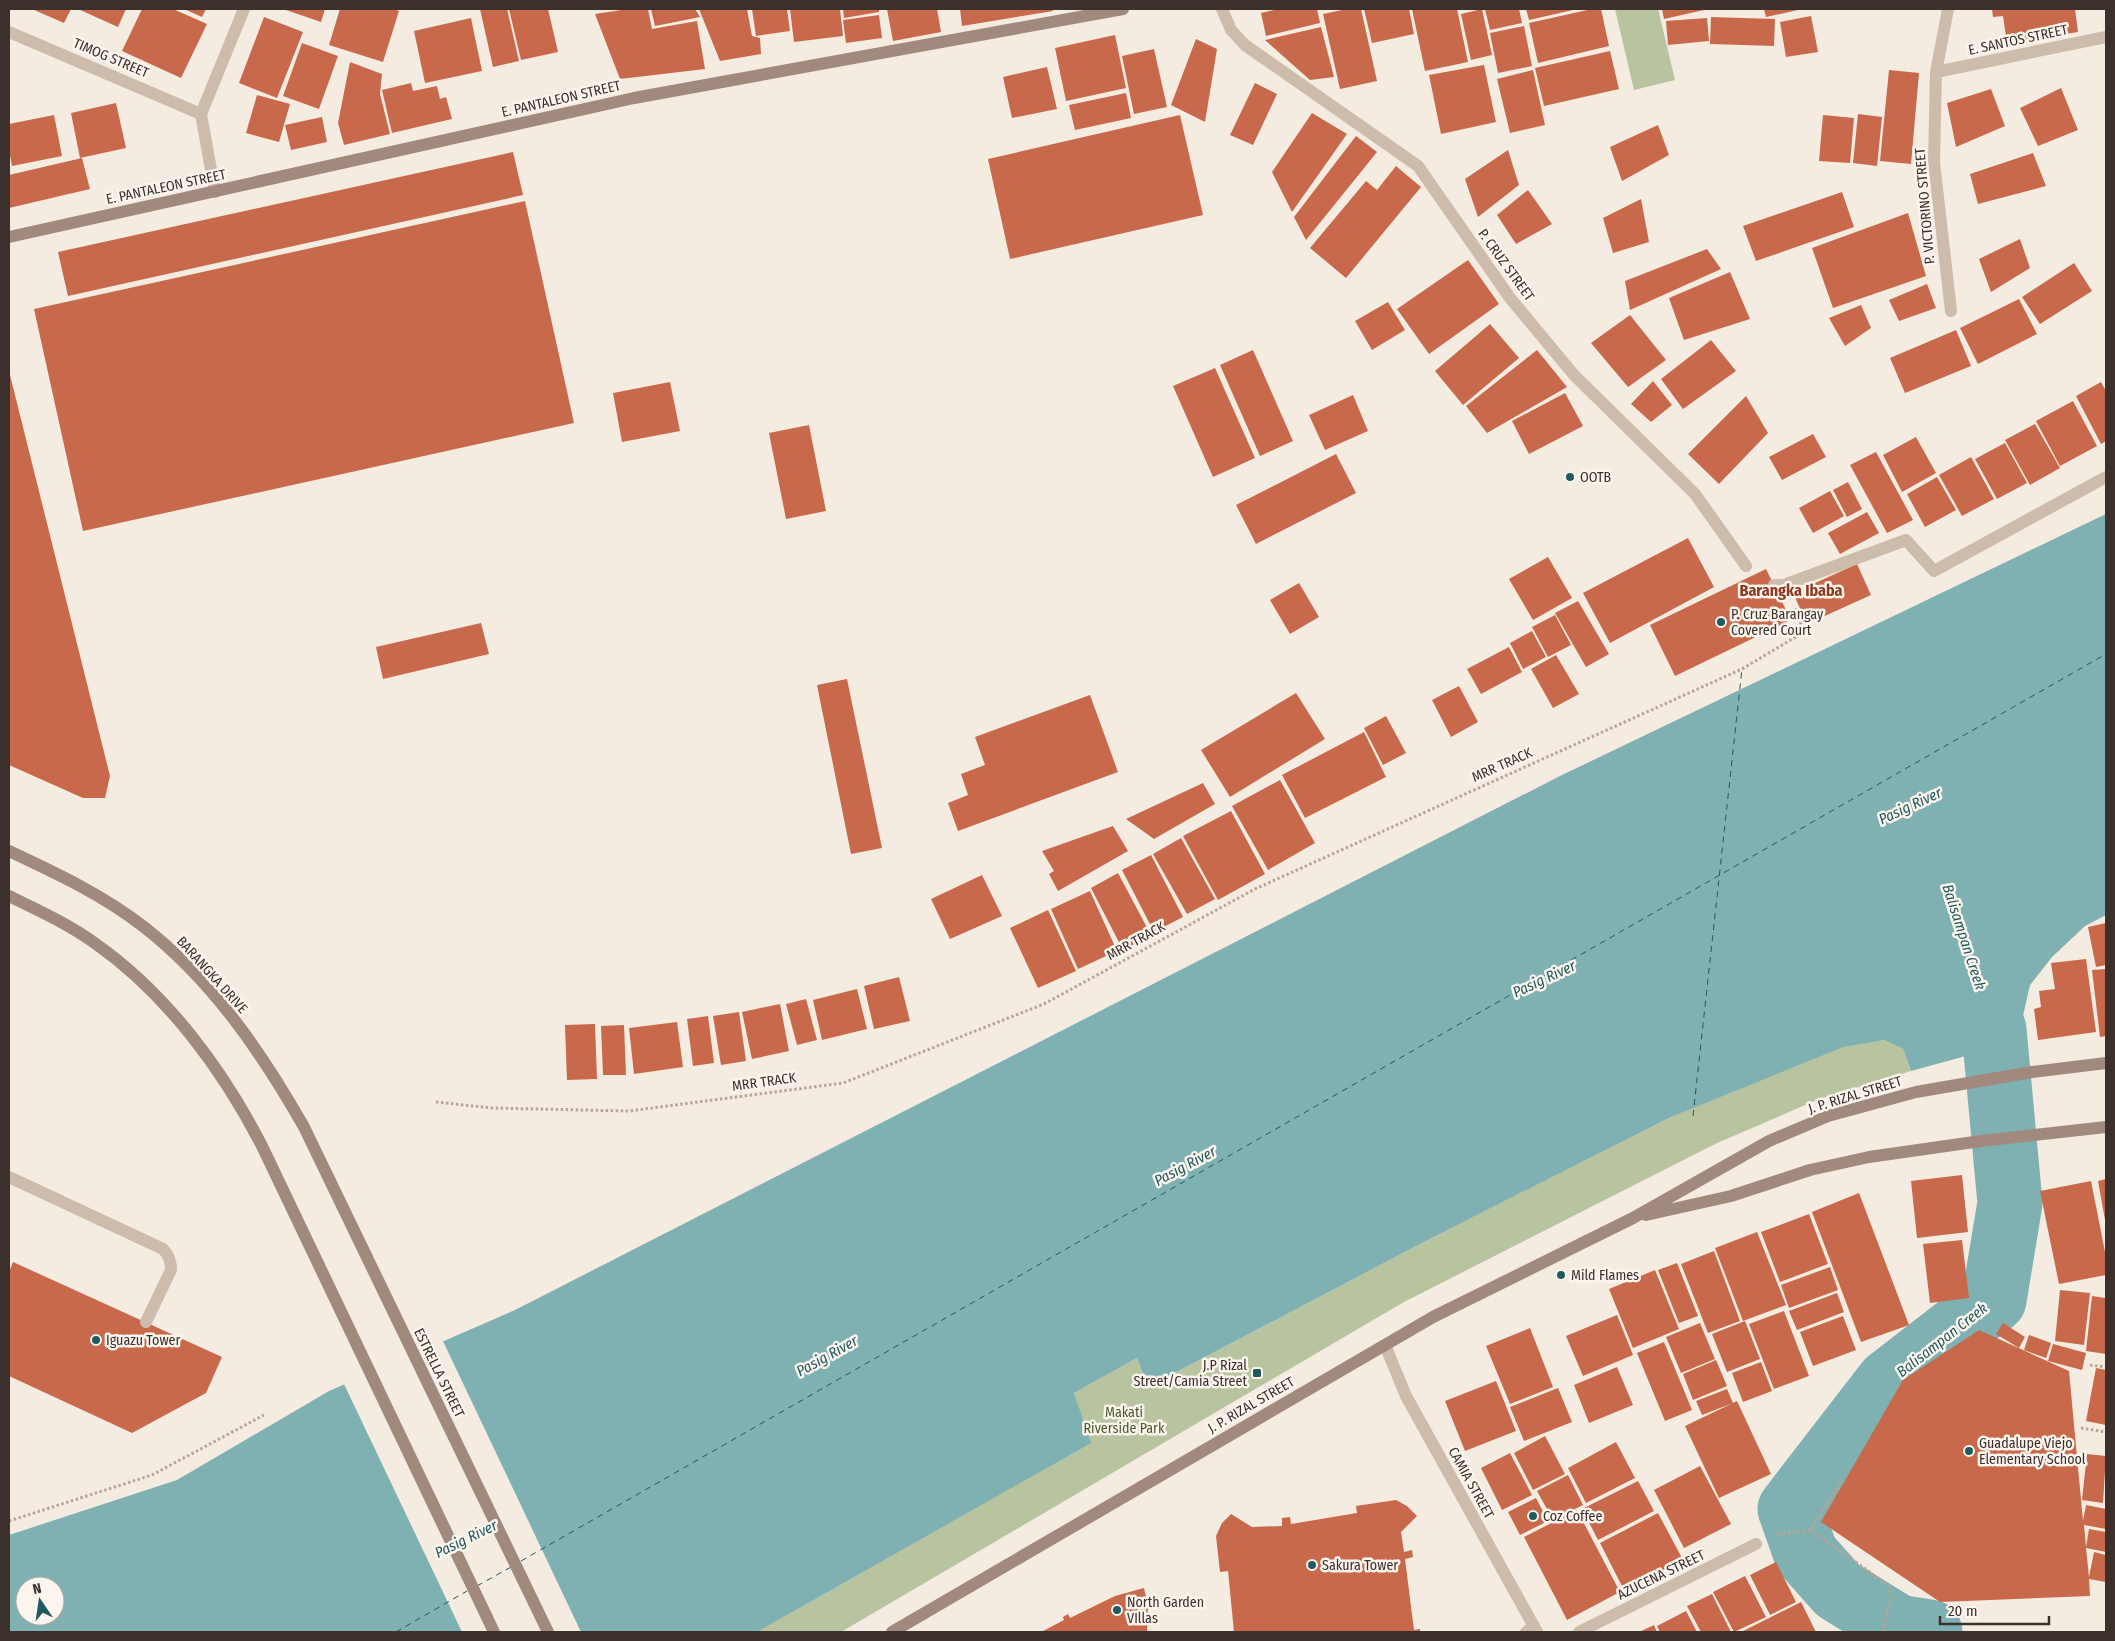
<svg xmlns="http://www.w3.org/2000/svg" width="2115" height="1641" viewBox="0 0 2115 1641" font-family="'Fira Sans Condensed',sans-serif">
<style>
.green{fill:#b8c4a0}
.water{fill:#7fb0b2;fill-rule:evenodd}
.pier{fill:#f4ebe1}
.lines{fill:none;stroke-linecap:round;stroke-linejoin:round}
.river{stroke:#7fb0b2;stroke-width:65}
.ferry{stroke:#1f5a5e;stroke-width:1;stroke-dasharray:6 5;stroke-linecap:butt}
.building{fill:#c8694b}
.path{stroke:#b9a596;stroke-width:3;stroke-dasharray:2.5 2.5;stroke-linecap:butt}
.lane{stroke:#cdbbac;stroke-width:12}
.street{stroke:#cdbbac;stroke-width:12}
.secondary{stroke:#a18a7d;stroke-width:12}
.poi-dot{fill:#1f5a5e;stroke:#fbf5ee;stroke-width:2}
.labels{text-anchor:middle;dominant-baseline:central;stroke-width:5;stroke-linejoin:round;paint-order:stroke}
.street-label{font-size:14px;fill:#3b302b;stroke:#fbf5ee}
.poi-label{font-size:14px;fill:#3b302b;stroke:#fbf5ee;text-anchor:start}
.park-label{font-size:14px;fill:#4a5a2e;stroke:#fbf5ee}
.water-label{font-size:15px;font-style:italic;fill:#1f5a5e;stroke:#fbf5ee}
.quarter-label{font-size:16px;font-weight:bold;fill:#8c3b22;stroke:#fbf5ee}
</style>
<rect width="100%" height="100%" fill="#f4ebe1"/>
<path class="green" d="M1615 9H1658L1675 80 1634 90Z
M1884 1040 1903 1049 1911 1071 1819 1099 1715 1144 1404 1302 841 1632H757L1090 1443 1074 1393 1137 1358 1148 1387 1422 1243 1669 1118 1843 1046Z"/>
<path class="water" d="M2106 514V915L2085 926 2052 957 2030 985 2017 1042 1911 1071 1903 1049 1884 1040 1843 1047 1669 1118 1422 1243 1148 1387 1137 1358 1074 1393 1091 1443 757 1632H9V1535L177 1480 329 1391 515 1310 1560 776ZM25 1586H55V1616H25Z"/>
<path class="pier" d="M442 1339 581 1632H462L343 1382Z"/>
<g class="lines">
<path class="river" d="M1930 1632 1898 1627 1838 1590 1806 1554 1790 1509 1888 1382 1994 1300 2010 1203 1994 1030 1972 962"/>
<path class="ferry" d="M1693 1116 1742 669
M521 1561 2106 654
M477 1586 511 1567
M396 1632 467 1591"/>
</g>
<path class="building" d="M32 9H71L64 23Z
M78 9H126L118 27Z
M142 9H173L207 24 181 78 122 51Z
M184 9H206L202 17Z
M283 9H325L321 22Z
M340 9H393L399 11 383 62 329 45Z
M480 9H507L519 61 493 67Z
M509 9H548L558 52 521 60Z
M628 9H648L652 29 697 21 705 69 620 79 595 14Z
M651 9H695L700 17 655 26Z
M699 9H747L752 36 760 38 761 54 720 61Z
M752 9H787L790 31 756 36Z
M790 9H840L843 36 794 42Z
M843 9H879V12L844 18Z
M887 9H937L941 32 893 41Z
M960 9H1052L1053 11 962 26Z
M1278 9H1317L1320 23 1266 36 1261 13Z
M1347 9H1361L1377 81 1340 89 1323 14Z
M1364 9H1409L1414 34 1372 43Z
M1412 9H1457L1468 62 1425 71Z
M1482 9 1492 55 1471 60 1461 14Z
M1485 9H1519L1522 23 1490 30Z
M1526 9H1573V10L1529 20Z
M1592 9H1601L1609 46 1538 63 1529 23Z
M1662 9H1704V10L1664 19Z
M1764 9H1798V10L1766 17Z
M1992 9H2075L2078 32 2007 43 2003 16 1993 17Z
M879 15 882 38 846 43 843 20Z
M1811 16 1818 52 1786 57 1780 22Z
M264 17 303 32 277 98 239 83Z
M1711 17 1775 19 1774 46 1710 44Z
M471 18 482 71 425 83 414 31Z
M1707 18 1709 41 1668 45 1666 21Z
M1524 26 1532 66 1498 73 1490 33Z
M1321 27 1334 77 1310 80 1265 40Z
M1115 35 1126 88 1066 101 1055 48Z
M1196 39 1217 49 1205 122 1171 105Z
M302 43 338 56 319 109 283 96Z
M1154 49 1167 107 1134 114 1122 56Z
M1610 51 1619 89 1544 106 1535 68Z
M350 62 382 74 380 94 390 134 344 145 338 123Z
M1484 65 1496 122 1441 134 1429 75Z
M1047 67 1057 109 1012 118 1003 77Z
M1533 70 1545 125 1510 133 1497 79Z
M1889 70 1919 73 1911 164 1880 161Z
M411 83 413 91 437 86 440 99 446 97 452 119 392 133 382 90Z
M1255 83 1277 94 1253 145 1230 135Z
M2061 88 2078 130 2038 146 2020 108Z
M1991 89 2005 126 1956 147 1947 103Z
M1126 93 1131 118 1075 130 1069 105Z
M257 95 290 104 279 142 246 133Z
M116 103 126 148 80 158 71 113Z
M1312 113 1347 134 1292 212 1272 172Z
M1858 114 1882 117 1877 166 1853 163Z
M54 115 62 156 12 166 9 150V124Z
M1180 115 1203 215 1010 259 988 159Z
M1823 115 1854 118 1850 163 1819 161Z
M322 117 327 142 291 150 285 125Z
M1658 125 1669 155 1622 181 1610 147Z
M1356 136 1377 152 1306 240 1294 217Z
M1508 150 1519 185 1478 217 1465 179Z
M513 152 523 195 68 296 58 252Z
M2033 153 2046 186 1978 204 1970 174Z
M82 158 90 189 9 208V175Z
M1396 166 1421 187 1346 278 1310 248 1366 181 1377 190Z
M1528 190 1552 224 1516 244 1497 215Z
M1842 192 1854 227 1756 261 1743 226Z
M1641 199 1649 242 1613 253 1603 218Z
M525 201 574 423 83 531 34 309Z
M1908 213 1926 276 1833 308 1812 248Z
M2020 239 2030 268 1991 292 1979 259Z
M1707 249 1721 269 1630 310 1625 281Z
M1468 260 1499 304 1429 354 1397 309Z
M2074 263 2092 291 2040 324 2022 297Z
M1730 272 1750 319 1684 340 1669 298Z
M1927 284 1936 308 1899 321 1889 300Z
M2019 299 2037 334 1978 364 1960 328Z
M1388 302 1405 330 1372 350 1355 321Z
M1861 305 1871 328 1845 346 1829 318Z
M1630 315 1666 360 1628 387 1591 343Z
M1490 324 1519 358 1463 405 1435 371Z
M1956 330 1971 366 1905 393 1890 358Z
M1711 340 1736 371 1683 409 1661 379Z
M1253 350 1293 441 1260 456 1220 365Z
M1537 350 1567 387 1487 433 1466 406Z
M1215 368 1255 458 1213 477 1173 386Z
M9 371 110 776 105 798H83L9 765Z
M1653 381 1672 405 1651 422 1631 404Z
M670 382 680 431 622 442 613 393Z
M2101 382 2106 391V441L2101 444 2076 396Z
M1565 393 1583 426 1529 454 1512 421Z
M1353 395 1368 431 1325 450 1309 415Z
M1746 396 1768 433 1719 484 1688 454Z
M2073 401 2097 446 2060 466 2036 421Z
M2035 424 2060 468 2030 485 2005 440Z
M809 425 826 511 786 519 769 433Z
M1813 434 1826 457 1782 480 1769 457Z
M1916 437 1936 473 1902 492 1883 455Z
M2005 443 2027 483 1997 499 1975 459Z
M1876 452 1913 520 1887 533 1850 465Z
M1336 454 1356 493 1256 544 1236 505Z
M1971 457 1994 499 1962 516 1939 475Z
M1937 477 1956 510 1925 527 1907 494Z
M1848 482 1862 509 1847 517 1833 490Z
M1830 491 1844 516 1813 533 1799 508Z
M1867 512 1879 533 1840 554 1828 533Z
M1688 538 1714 587 1610 643 1583 593Z
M1548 557 1572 598 1533 620 1509 579Z
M1857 564 1871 595 1807 624 1793 593Z
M1766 569 1791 620 1675 676 1650 625Z
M1299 583 1319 617 1290 634 1270 600Z
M1578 601 1609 654 1586 667 1555 613Z
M1555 615 1571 645 1548 657 1532 627Z
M481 623 489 654 383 679 376 647Z
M1532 631 1546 657 1523 669 1510 643Z
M1509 647 1522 672 1481 694 1467 669Z
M1556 655 1579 694 1553 708 1531 669Z
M847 679 882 848 851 854 817 685Z
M1459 686 1478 722 1451 737 1432 700Z
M1296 693 1325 739 1230 797 1201 750Z
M1090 695 1118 772 958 831 948 803 968 795 961 774 985 765 975 737Z
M1386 716 1406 753 1383 765 1364 728Z
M1364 732 1386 777 1305 818 1282 775Z
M1280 780 1315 843 1268 870 1232 806Z
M1203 783 1215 804 1154 839 1126 819Z
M1231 811 1265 874 1218 900 1183 836Z
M1113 826 1128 851 1058 891 1049 874 1054 871 1042 851Z
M1181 838 1215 899 1187 914 1153 854Z
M1151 855 1183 917 1154 932 1122 870Z
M1118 873 1151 935 1123 950 1091 888Z
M982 875 1002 916 950 939 931 899Z
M1090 891 1117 951 1078 969 1051 909Z
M1048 910 1076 971 1038 988 1010 928Z
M2106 923V965L2096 967 2088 927Z
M2086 959 2096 1032 2038 1040 2034 1009 2041 1007 2039 991 2055 989 2051 963Z
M2106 969V1036L2100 1037 2092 970Z
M899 977 910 1021 874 1029 864 986Z
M857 989 867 1029 822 1040 813 1000Z
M806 999 817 1040 797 1045 786 1004Z
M780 1004 789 1051 752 1059 742 1012Z
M739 1012 746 1061 721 1065 713 1016Z
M708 1016 714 1063 693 1066 687 1019Z
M677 1022 683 1067 634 1074 629 1028Z
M595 1024 597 1079 567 1080 565 1025Z
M624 1025 626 1075H603L601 1026Z
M1962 1175 1968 1232 1917 1238 1911 1181Z
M2106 1179V1220H2105L2098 1181Z
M2091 1181 2106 1257V1275L2059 1284 2040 1191Z
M1859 1193 1909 1325 1861 1342 1812 1212Z
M1809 1214 1828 1264 1780 1282 1761 1232Z
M1757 1232 1786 1305 1743 1321 1715 1248Z
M1962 1240 1969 1298 1930 1303 1923 1244Z
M1714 1251 1740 1321 1708 1333 1681 1264Z
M13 1262 222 1357 206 1393 132 1433 9 1376V1272Z
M1677 1263 1698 1316 1679 1323 1658 1270Z
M1830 1267 1838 1290 1789 1308 1781 1285Z
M1655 1270 1679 1329 1633 1348 1609 1289Z
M2060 1290 2090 1293 2084 1345 2055 1341Z
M1837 1293 1844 1312 1797 1330 1789 1311Z
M2092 1296 2106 1298V1354L2086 1351Z
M1784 1311 1809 1376 1774 1389 1749 1324Z
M1617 1315 1633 1355 1583 1376 1566 1336Z
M1843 1316 1856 1350 1813 1366 1800 1332Z
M1745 1321 1760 1359 1727 1372 1712 1334Z
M1700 1323 1715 1359 1681 1373 1666 1337Z
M2003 1323 2025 1337 2019 1348 1996 1334Z
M1530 1328 1553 1387 1510 1404 1486 1346Z
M1979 1330 2069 1371 2083 1521 2086 1505 2106 1509V1529L2084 1525 2086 1547 2089 1529 2106 1532V1552L2086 1548 2089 1577 2094 1552 2106 1555V1582L2089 1579 2090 1596 1940 1602 1821 1522 1903 1380Z
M2029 1335 2051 1343 2046 1358 2024 1350Z
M1664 1342 1692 1410 1665 1421 1637 1353Z
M2053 1344 2086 1353 2082 1370 2048 1361Z
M1716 1360 1727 1386 1693 1400 1683 1374Z
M1761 1362 1772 1391 1743 1402 1732 1373Z
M1617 1367 1633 1405 1589 1423 1574 1385Z
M2096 1368 2106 1370V1425L2086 1421Z
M1496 1381 1516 1431 1465 1451 1445 1401Z
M1558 1388 1572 1422 1524 1441 1510 1407Z
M1727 1389 1733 1403 1702 1415 1696 1401Z
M1737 1401 1771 1474 1719 1498 1685 1426Z
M1545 1436 1565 1474 1533 1490 1514 1453Z
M1616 1442 1635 1478 1586 1503 1568 1468Z
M1510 1453 1532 1495 1502 1510 1481 1468Z
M2087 1454 2106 1456 2103 1503 2082 1500Z
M1700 1466 1731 1524 1684 1548 1654 1490Z
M1568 1475 1583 1505 1553 1520 1537 1491Z
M1638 1481 1654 1511 1598 1540 1582 1509Z
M1536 1498 1548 1521 1520 1535 1508 1512Z
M1396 1500 1407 1506 1417 1516 1401 1532 1404 1552 1412 1550 1413 1557 1405 1559 1414 1630 1420 1629V1632H1234L1228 1571 1220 1572 1216 1536 1222 1523 1231 1514 1252 1527 1282 1526V1518L1290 1517 1291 1524 1357 1513 1356 1506Z
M1577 1510 1620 1592 1567 1620 1524 1537Z
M1658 1513 1683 1560 1624 1590 1600 1543Z
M1776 1562 1796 1602 1770 1615 1750 1575Z
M1745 1576 1766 1617 1734 1632 1713 1592Z
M1144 1588 1148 1606 1147 1632H1041L1064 1620 1063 1617 1068 1614 1070 1618 1115 1596Z
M1712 1594 1731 1632H1701L1687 1606Z
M1801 1602 1816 1632H1741Z
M1686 1611 1697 1632H1660L1657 1626Z
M1654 1625 1657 1632H1639Z"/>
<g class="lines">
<path class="path" d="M436 1102 492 1108 629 1111 843 1083 1044 1004 1255 889 1742 669 1804 632 1794 607
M2090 1365 2106 1367
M2081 1428 2106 1432
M9 1521 152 1475 264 1415
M1811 1530 1889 1586 1891 1597 1882 1632
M1778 1534 1811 1530 1841 1480"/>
<path class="lane" d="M9 1177 163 1249C169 1255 171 1261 171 1270L146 1322
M1526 1632 1534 1626"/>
<path class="street" d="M1222 9 1231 30 1245 45 1418 166 1510 298 1574 375 1695 494 1746 566
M1948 9 1936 72 1934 162 1951 311
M9 32 201 114
M1936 72 2106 37
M215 192 201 114 244 9
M1774 585H1784L1906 540 1934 571 2106 477
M1385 1345 1406 1396 1537 1632
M1579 1632 1756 1544"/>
<path class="secondary" d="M9 237 634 98 1123 9
M9 851C56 873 103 895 144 927 212 980 262 1053 304 1127L548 1632
M9 896C38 910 70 925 96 944 167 994 223 1070 262 1146L494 1632
M1646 1215 1731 1196 1810 1170 1869 1157 1981 1141 2106 1127
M892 1632 1433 1317 1633 1218 1769 1141 1828 1116 1916 1092 2032 1072 2106 1063"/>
</g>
<g class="poi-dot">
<circle cx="1570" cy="477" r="5"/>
<circle cx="1721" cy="622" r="5"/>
<circle cx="1561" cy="1275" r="5"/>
<circle cx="96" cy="1340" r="5"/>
<rect x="1252" y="1368" width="10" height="10" rx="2.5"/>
<circle cx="1969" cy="1451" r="5"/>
<circle cx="1533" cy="1516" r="5"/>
<circle cx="1312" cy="1565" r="5"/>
<circle cx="1117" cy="1610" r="5"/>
</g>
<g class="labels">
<g class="street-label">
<text transform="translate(2018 40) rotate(-12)">E. SANTOS STREET</text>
<text transform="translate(111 58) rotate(23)">TIMOG STREET</text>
<text transform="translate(561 99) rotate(-13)">E. PANTALEON STREET</text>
<text transform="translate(166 187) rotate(-12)">E. PANTALEON STREET</text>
<text transform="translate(1925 206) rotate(-95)">P. VICTORINO STREET</text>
<text transform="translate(1506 265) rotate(54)">P. CRUZ STREET</text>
<text transform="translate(1502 765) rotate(-24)">MRR TRACK</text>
<text transform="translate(1136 941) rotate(-29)">MRR TRACK</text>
<text transform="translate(212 975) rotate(48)">BARANGKA DRIVE</text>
<text transform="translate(764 1082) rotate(-8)">MRR TRACK</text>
<text transform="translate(1855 1095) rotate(-17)">J. P. RIZAL STREET</text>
<text transform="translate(439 1373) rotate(64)">ESTRELLA STREET</text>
<text transform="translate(1251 1405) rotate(-30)">J. P. RIZAL STREET</text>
<text transform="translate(1471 1483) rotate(61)">CAMIA STREET</text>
<text transform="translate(1661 1575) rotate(-26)">AZUCENA STREET</text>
</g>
<g class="poi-label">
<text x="1580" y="477">OOTB</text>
<text x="1731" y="614">P. Cruz Barangay<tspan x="1731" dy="16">Covered Court</tspan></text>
<text x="1571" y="1275">Mild Flames</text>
<text x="106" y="1340">Iguazu Tower</text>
<text x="1247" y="1365" text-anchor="end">J.P Rizal<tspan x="1247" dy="16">Street/Camia Street</tspan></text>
<text x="1979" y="1443">Guadalupe Viejo<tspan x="1979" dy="16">Elementary School</tspan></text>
<text x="1543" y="1516">Coz Coffee</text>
<text x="1322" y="1565">Sakura Tower</text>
<text x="1127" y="1602">North Garden<tspan x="1127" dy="16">VIllas</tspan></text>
</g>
<g class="park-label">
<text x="1124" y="1412">Makati<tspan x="1124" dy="16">Riverside Park</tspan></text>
</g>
<g class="water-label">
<text transform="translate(1910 806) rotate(-25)">Pasig River</text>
<text transform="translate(1964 937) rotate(72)">Balisampan Creek</text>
<text transform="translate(1544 979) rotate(-25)">Pasig River</text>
<text transform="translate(1185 1166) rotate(-28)">Pasig River</text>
<text transform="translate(1942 1340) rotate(-38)">Balisampan Creek</text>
<text transform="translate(827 1356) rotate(-29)">Pasig River</text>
<text transform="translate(466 1539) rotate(-26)">Pasig River</text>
</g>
<g class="quarter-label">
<text x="1791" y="590">Barangka Ibaba</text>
</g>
</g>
<rect width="2115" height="1641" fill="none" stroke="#3b302b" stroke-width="20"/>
<g transform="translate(40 1601) rotate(347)"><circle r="24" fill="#fbf5ee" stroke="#aea6a0"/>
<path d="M0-4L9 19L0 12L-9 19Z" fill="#1f5a5e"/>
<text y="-8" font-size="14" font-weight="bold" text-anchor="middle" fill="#3b302b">N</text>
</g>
<path d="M1940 1616v8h109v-8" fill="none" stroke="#3b302b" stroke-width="2.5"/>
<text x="1948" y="1616" font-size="15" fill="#3b302b" stroke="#fbf5ee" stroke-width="4" paint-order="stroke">20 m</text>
</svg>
